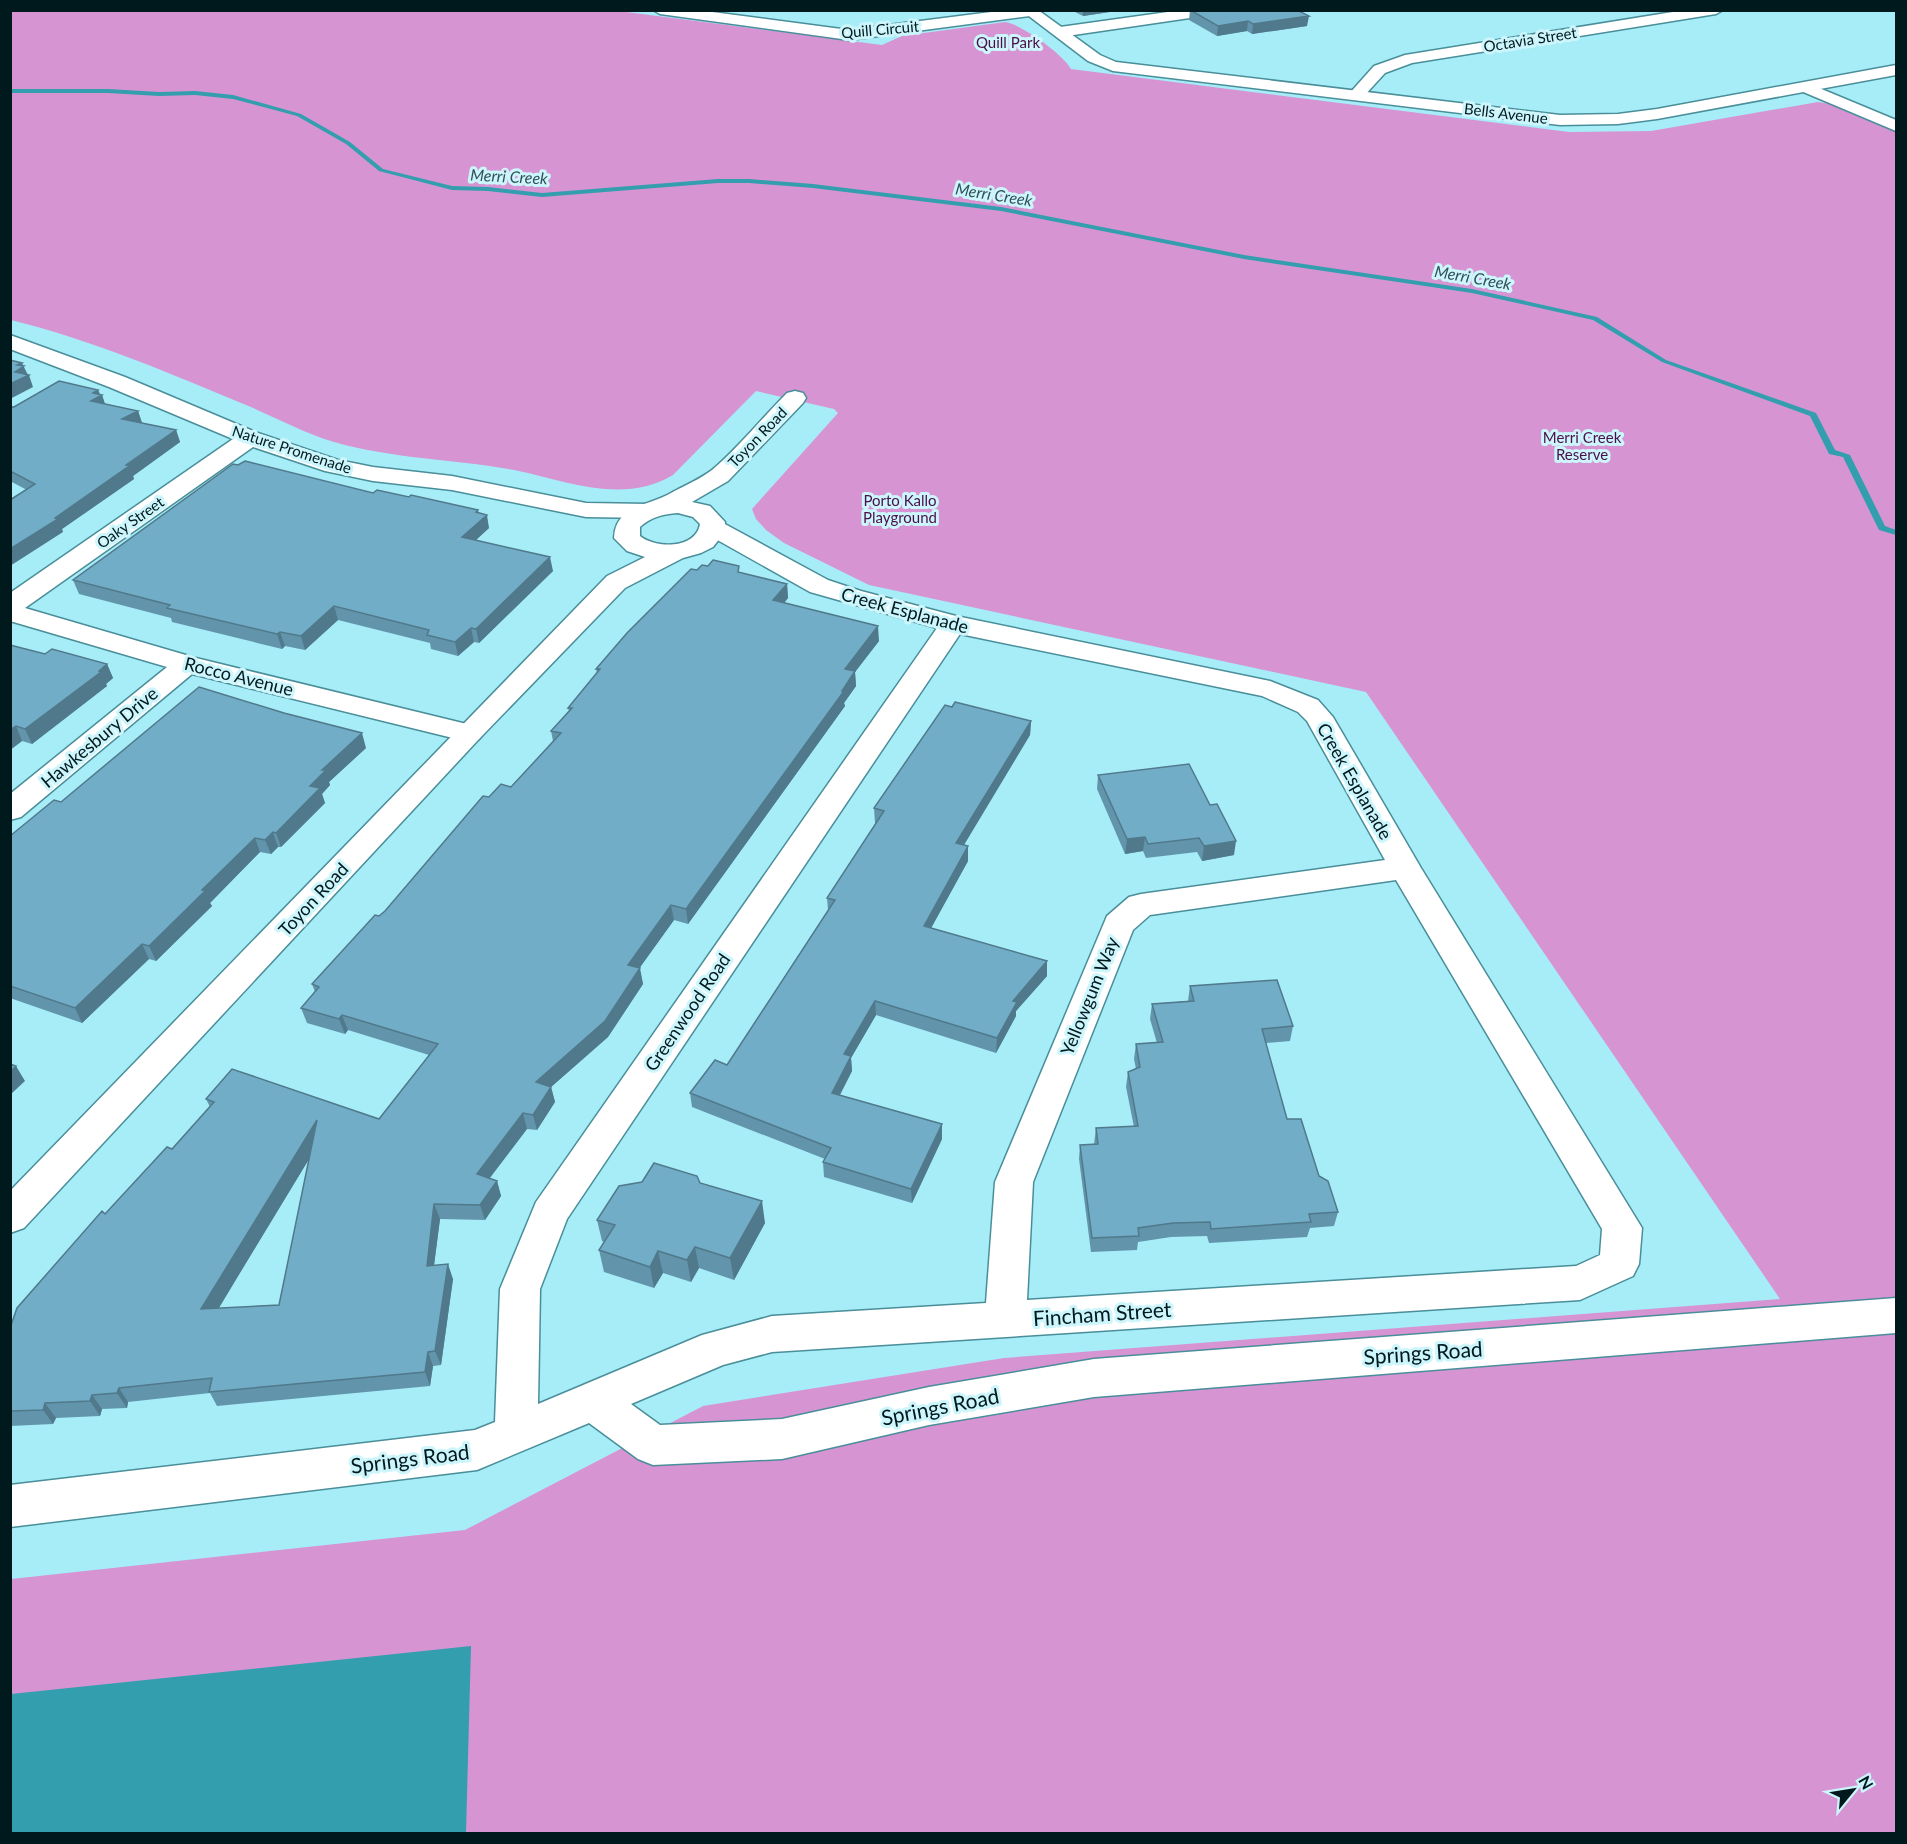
<svg xmlns="http://www.w3.org/2000/svg" width="1907" height="1844" viewBox="0 0 1907 1844" font-family="Lato,sans-serif">
<style>
.green{fill:#d794d3}
.water{fill:#339ead}
.lines{fill:none;stroke-linecap:round;stroke-linejoin:round}
.stream{fill:#339ead;fill-rule:evenodd}
.minor-casing{stroke:#498e99;stroke-width:3}
.tertiary-casing{stroke:#498e99;stroke-width:3}
.minor{fill:#fff;fill-rule:evenodd}
.tertiary{fill:#fff;fill-rule:evenodd}
.wall{fill:#6295ab;fill-rule:evenodd}
.shaded-wall{fill:#50798b}
.building{fill:#72adc7;stroke:#50798b;stroke-width:1.5;fill-rule:evenodd}
.labels{text-anchor:middle;dominant-baseline:central;stroke-width:6;stroke-linejoin:round;paint-order:stroke}
.far-street-label{font-size:15px;fill:#00191d;stroke:#ccf5fc}
.far-park-label{font-size:15px;fill:#4a0f49;stroke:#ccf5fc}
.far-water-label{font-size:16px;font-style:italic;fill:#315055;stroke:#ccf5fc}
.street-label{font-size:18px;fill:#00191d;stroke:#ccf5fc}
.near-street-label{font-size:21px;fill:#00191d;stroke:#ccf5fc}
</style>
<rect width="100%" height="100%" fill="#a6edf8"/>
<path class="green" d="M611 10 882 45 902 36 1005 22C1021 24 1063 54 1071 69L1569 132 1651 131 1818 102 1830 104 1896 132V1833H11V1579L465 1530 703 1406 1004 1358 1780 1299 1366 692 869 585 784 543 766 530 756 519 752 509 838 413 834 409 756 391 673 475C623 505 567 481 514 470 454 459 393 459 334 442 304 433 275 417 246 405 169 373 92 340 11 320V11Z"/>
<path class="water" d="M471 1646 466 1833H11V1694Z"/>
<g class="lines">
<path class="stream" d="M10 89H108L159 92 195 91 233 95 301 114 350 142 383 169 452 186 488 187 542 193 718 179H749L813 184 1001 207 1244 255 1472 289 1597 317 1666 360 1816 413 1835 450 1850 455 1885 526 1896 530V535L1879 530 1843 457 1829 454 1810 416 1662 362 1593 320 1472 293 1244 259 1001 211 813 188 749 183H718L542 197 488 191 452 190 379 171 346 144 297 116 233 99 195 95 159 96 108 93H10Z"/>
<defs>
<path id="minor" d="M653 10H697L849 30 1007 10 1037 12 1030 16 849 40 660 14Z
M1182 10H1224L1217 14 1060 37 1052 32 1060 27Z
M1685 10H1723L1716 14 1412 63 1385 73 1363 97H1351L1349 94 1374 66 1405 55Z
M1807 83 1896 120V131L1801 91 1799 88Z
M10 335 125 377 258 433 338 460 373 467 452 476 586 503 648 504 657 506 660 511 657 516 648 518 586 517 452 490 373 481 325 471 253 447 25 608 196 658 479 727 484 733 479 739 469 742 192 674 21 817 10 820V794L167 667 10 621V593L233 439 109 387 10 349Z
M714 520 723 523 828 580 861 591 956 616 1270 681 1318 700 1333 717 1421 868 1642 1228 1639 1264 1633 1276 1580 1300 772 1352 723 1365 631 1404 660 1425 782 1419 929 1387 1094 1359 1896 1298V1333L1094 1397 929 1425 782 1459 653 1465 638 1459 589 1423 477 1470 10 1527V1485L475 1430 495 1422 500 1289 536 1202 937 628 810 592 705 533 701 528 705 523ZM960 634 1262 696 1298 712 1307 721 1385 860 1141 894 1129 897 1107 916 995 1182 986 1303 772 1316 702 1335 538 1404 540 1289 567 1219ZM1396 880 1602 1229 1600 1255 1576 1266 1027 1300 1033 1182 1133 930 1150 915Z"/>
<path id="tertiary" d="M1021 10H1038L1100 55 1116 62 1560 115 1618 114 1657 109 1896 65V75L1657 119 1618 124 1560 125 1113 71 1088 61Z
M795 391 803 393 806 398 803 403 728 481 692 502 710 506 725 522 724 533 713 547 701 553 683 558 625 588 479 739 24 1228 10 1233V1191L607 576 645 557 627 551 614 538C615 505 649 506 671 493 684 486 700 479 712 470 739 447 762 418 787 393ZM678 513 693 517 700 524C696 549 656 549 640 536V527C651 517 663 514 678 513Z"/>
</defs>
<use href="#minor" class="minor-casing"/>
<use href="#tertiary" class="tertiary-casing"/>
<use href="#minor" class="minor"/>
<use href="#tertiary" class="tertiary"/>
</g>
<path class="wall" d="M1071 10H1123L1083 16Z
M1190 10 1307 26 1252 34 1247 31 1217 36 1189 20Z
M98 390 100 394 102 395 105 404 138 411 142 423 176 430 180 442 133 476 134 479 62 529 63 532 27 490 10 481V407Z
M373 493 409 497 478 510V513L489 528 476 540 553 571 479 643 474 642 458 656 431 649 430 643 338 620 305 650 285 646 282 649 172 622 171 618 79 594 73 580Z
M740 573 787 584 788 598 784 603 879 641 855 672 856 686 844 703 845 706 688 924 674 920 639 968 643 984 608 1037 551 1087 555 1102 537 1130 527 1129 490 1178 497 1181 501 1196 485 1220 440 1219 434 1265 453 1279 441 1365 433 1366 430 1386 217 1406 210 1393 128 1402 127 1408 102 1409 100 1416 56 1418 53 1424 10 1426V1328L105 1214 172 1149 210 1107 206 1099 379 1119 429 1055 348 1030 345 1034 307 1023 301 1008 315 992 312 984 379 916 385 911 489 797 511 787 553 741 551 731 569 711 568 708 597 673 596 669ZM309 1159 279 1305 219 1308 238 1276Z
M10 645 45 654 107 664 113 678 106 684 107 686 32 744 22 741 10 750Z
M1031 721 1030 735 964 845 968 861 931 928 1047 961V976L1016 1011V1016L996 1053 876 1015 851 1058 852 1071 840 1095 942 1124V1139L912 1203 824 1177 823 1162 825 1159 692 1107 690 1093 727 1065 828 910 827 898 876 823H875L874 808Z
M366 748 329 782 330 785 322 794 325 803 281 847H278L271 854 260 852 210 903 212 906 156 961 149 959 82 1023 10 998V836L61 802Z
M1098 775 1234 855 1202 861 1197 852 1146 858 1143 851 1125 854 1097 789Z
M1190 986 1293 1026 1290 1041 1266 1043 1287 1119 1338 1212 1334 1226 1310 1228 1307 1237 1209 1243 1207 1236 1171 1237 1138 1242 1137 1250 1091 1252 1079 1159 1080 1145 1094 1144 1096 1128 1134 1127 1126 1087 1128 1072 1136 1069 1134 1059 1136 1044 1157 1043 1150 1019 1152 1004 1188 1001Z
M700 1183 765 1223 734 1280 699 1268 691 1282 663 1273 654 1288 604 1272 599 1250 604 1242 602 1241 597 1220Z"/>
<path class="shaded-wall" d="M1083 10H1123L1083 16Z
M1309 16 1307 26 1252 34 1253 24Z
M1248 21 1247 31 1217 36 1218 26Z
M22 363 28 375H29L33 387 10 399V384L17 365Z
M98 390 100 395H102L106 407 91 401 93 393Z
M138 411 142 423 122 419Z
M176 430 180 442 133 476 134 479 62 529 63 532 10 566V549Z
M478 510 480 520 487 515 489 528 465 550 462 537 476 512Z
M550 557 553 571 479 643 476 629Z
M787 584 788 598 774 615 773 600Z
M334 606 338 620 305 650 301 636Z
M878 626 879 641 855 672 856 686 844 703 845 706 688 924 686 909 845 669Z
M471 628 474 642 458 656 455 642Z
M280 632 285 646 282 649 277 634Z
M107 664 113 678 106 684 107 686 32 744 25 729Z
M1031 721 1030 735 956 858V843Z
M16 726 22 741 10 750V730Z
M362 733 366 748 329 782 330 785 322 794 325 803 281 847 276 833 322 770Z
M273 832 278 847 271 854 265 840Z
M1145 837 1143 851 1125 854 1127 839Z
M255 838 260 852 210 903 212 906 156 961 149 946 202 890Z
M1236 841 1234 855 1202 861 1204 846Z
M968 846V861L924 941V926Z
M671 905 674 920 631 980 628 965Z
M142 944 149 959 82 1023 75 1008Z
M1047 961V976L1016 1011V1016L996 1053 997 1038 1013 1001Z
M640 968 643 984 608 1037 551 1087 555 1102 537 1130 533 1115 536 1082Z
M875 1001 876 1015 851 1058 852 1071 833 1108 832 1093 844 1054Z
M342 1015 348 1030 345 1034 339 1019Z
M16 1066 25 1081 10 1095V1072Z
M523 1113 527 1129 481 1189 477 1174Z
M317 1120 323 1136 209 1324 201 1309Z
M942 1124V1139L912 1203 911 1189Z
M497 1181 501 1196 485 1220 480 1205Z
M762 1201 765 1223 734 1280 730 1258Z
M434 1204 440 1219 432 1281 427 1266Z
M695 1247 699 1268 691 1282 687 1260Z
M658 1251 663 1273 654 1288 650 1267Z
M448 1264 453 1279 441 1365 435 1351Z
M428 1352 433 1366 430 1386 425 1372Z
M119 1388 128 1402 127 1408 117 1393Z
M92 1395 102 1409 100 1416 90 1401Z
M45 1403 56 1418 53 1424 43 1410Z"/>
<path class="building" d="M1190 10H1297L1309 16 1253 24 1248 21 1218 26Z
M10 360 22 363 17 365 24 366 15 372 29 375 10 384Z
M59 381 98 390 93 393 102 395 91 401 138 411 122 419 176 430 126 465 129 466 55 518 58 519 10 549V500L35 484 10 471V407H14Z
M245 461 373 493 377 490 409 497 411 495 478 510 476 512 487 515 462 537 550 557 476 629 471 628 455 642 427 635 429 630 334 606 301 636 280 632 277 634 167 608 170 605 73 580 233 464 238 465Z
M713 560 739 566 738 572 787 584 773 600 878 626 845 669 855 671 842 691H844L686 909 671 905 628 965 640 968 605 1021 536 1082 551 1087 533 1115 523 1113 477 1174 497 1181 480 1205 434 1204 427 1266 448 1264 435 1351 428 1352 425 1372 209 1392 212 1378 119 1388 117 1393 92 1395 90 1401 45 1403 43 1410 10 1411V1328L17 1308 102 1211 105 1214 167 1147 172 1149 214 1102 206 1099 232 1069 379 1119 438 1044 342 1015 339 1019 301 1008 319 987 312 984 375 915 379 916 385 911 483 796 489 797 501 784 511 787 561 733 551 731 572 708H568L600 669H596L627 633 691 569 697 570 702 565 708 566ZM317 1120 279 1305 201 1309Z
M10 645 45 654 52 649 107 664 99 671 101 672 25 729 16 726 10 730Z
M199 687 284 713 362 733 322 770H326L310 786 320 788 276 833 273 832 265 840 255 838 202 890 205 891 149 946 142 944 75 1008 10 986V836L54 800 61 802Z
M955 702 1031 721 956 843 968 846 924 926 1047 961 1013 1001 1017 1002 997 1038 875 1001 844 1054 851 1056 832 1093 942 1124 911 1189 823 1162 831 1148 690 1093 715 1060 727 1065 835 900 827 898 884 811 874 808 945 705 952 707Z
M1189 764 1210 805 1217 804 1236 841 1204 846 1199 838 1148 844 1145 837 1127 839 1098 775Z
M1277 980 1293 1026 1262 1029 1287 1119H1301L1319 1176 1328 1181 1338 1212 1309 1214 1311 1222 1211 1229 1210 1222 1173 1223 1138 1228 1139 1236 1092 1238 1080 1145 1098 1144 1096 1128 1138 1126 1128 1072 1140 1067 1136 1044 1163 1042 1152 1004 1194 1001 1190 986Z
M10 1064 16 1066 10 1072Z
M654 1163 697 1176 700 1183 762 1201 730 1258 695 1247 687 1260 658 1251 650 1267 599 1250 615 1225 597 1220 619 1186 642 1182Z"/>
<g class="labels">
<g class="far-street-label">
<text transform="translate(880 29) rotate(-5)">Quill Circuit</text>
<text transform="translate(1530 39) rotate(-9)">Octavia Street</text>
<text transform="translate(1506 113) rotate(7)">Bells Avenue</text>
<text transform="translate(757 437) rotate(-46)">Toyon Road</text>
<text transform="translate(292 449) rotate(18)">Nature Promenade</text>
<text transform="translate(130 522) rotate(-35)">Oaky Street</text>
</g>
<g class="far-park-label">
<text x="1008" y="42">Quill Park</text>
<text x="1582" y="437">Merri Creek<tspan x="1582" dy="17">Reserve</tspan></text>
<text x="900" y="500">Porto Kallo<tspan x="900" dy="17">Playground</tspan></text>
</g>
<g class="far-water-label">
<text transform="translate(509 176) rotate(3)">Merri Creek</text>
<text transform="translate(994 194) rotate(9)">Merri Creek</text>
<text transform="translate(1473 277) rotate(10)">Merri Creek</text>
</g>
<g class="street-label">
<text transform="translate(905 610) rotate(15)">Creek Esplanade</text>
<text transform="translate(239 676) rotate(14)">Rocco Avenue</text>
<text transform="translate(99 737) rotate(-40)">Hawkesbury Drive</text>
<text transform="translate(1355 781) rotate(60)">Creek Esplanade</text>
<text transform="translate(313 899) rotate(-47)">Toyon Road</text>
<text transform="translate(1089 996) rotate(-68)">Yellowgum Way</text>
<text transform="translate(687 1012) rotate(-56)">Greenwood Road</text>
</g>
<g class="near-street-label">
<text transform="translate(1102 1313) rotate(-4)">Fincham Street</text>
<text transform="translate(1423 1352) rotate(-4)">Springs Road</text>
<text transform="translate(940 1406) rotate(-11)">Springs Road</text>
<text transform="translate(410 1458) rotate(-7)">Springs Road</text>
</g>
</g>
<rect width="1907" height="1844" fill="none" stroke="#00191d" stroke-width="24"/>
<g transform="translate(1853 1790) rotate(60)" stroke="#ccf5fc" stroke-width="4.5" paint-order="stroke">
<path d="M0-4.5L10 22L0 15L-10 22Z" fill="#00191d"/>
<text y="-9" font-size="16" font-weight="bold" text-anchor="middle" fill="#00191d">N</text>
</g>
</svg>
